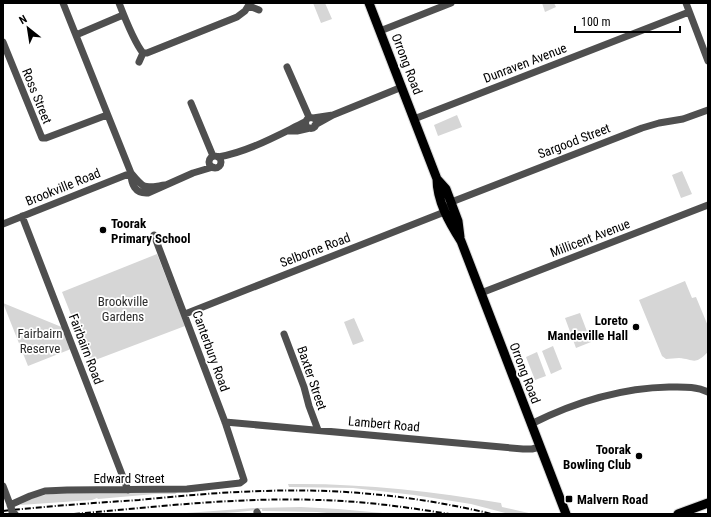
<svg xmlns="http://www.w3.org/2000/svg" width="711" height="517" viewBox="0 0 711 517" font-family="'Roboto Condensed',sans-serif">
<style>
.green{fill:#d6d6d6}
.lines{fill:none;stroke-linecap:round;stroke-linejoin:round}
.major-casing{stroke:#dbdbdb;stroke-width:11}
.minor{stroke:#4f4f4f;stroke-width:7}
.major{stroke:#000;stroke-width:9}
.tram{stroke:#000;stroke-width:1}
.rail{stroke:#000;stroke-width:2;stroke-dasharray:6 2 1 2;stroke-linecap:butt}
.minor-bridge{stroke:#4f4f4f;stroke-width:7}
.poi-dot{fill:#000;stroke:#fff;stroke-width:1.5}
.labels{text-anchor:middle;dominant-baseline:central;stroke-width:3.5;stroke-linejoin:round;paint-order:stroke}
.street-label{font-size:13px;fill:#000;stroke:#fff}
.poi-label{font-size:13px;font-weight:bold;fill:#000;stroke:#fff;text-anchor:start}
.park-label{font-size:13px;fill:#2d2d2d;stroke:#fff}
</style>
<rect width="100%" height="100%" fill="#fff"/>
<path class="green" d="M313 3H325L332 19 321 23Z
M542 3H554L556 7 545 12Z
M457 115 462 127 438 136 434 125Z
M682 171 692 194 681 198 672 175Z
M157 254 185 326 90 362 62 292Z
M685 281 692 298 696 297 708 326V352C694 366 694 359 679 358 675 358 670 359 666 359L662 356 639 300Z
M3 303 64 328 71 349 28 366Z
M580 313 591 342 576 348 565 318Z
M354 318 364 341 353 345 344 322Z
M553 346 562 369 551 374 542 351Z
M537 352 546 376 535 380 526 357Z
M288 484C359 483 431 491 501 503L502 507 533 514H509L471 504 414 495 353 488 289 487Z
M178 492 175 494H155L98 499 97 498 92 500 20 505C34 495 49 494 66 493Z
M301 507 338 509 394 514H337L317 512 262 511V509C231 514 204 514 173 514L254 508Z"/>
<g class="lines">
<defs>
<path id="major" d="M369 3 437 179 446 189 458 221 460 237
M437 179C437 201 449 222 461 241L566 514
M678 514 708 503"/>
</defs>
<use href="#major" class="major-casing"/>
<path class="minor" d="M63 3 131 173C145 190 144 188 165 185
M119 3C124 16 134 42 143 53H147L237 17 245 11 250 3
M686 3 708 61
M249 6 259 10
M380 31 451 3
M76 35 123 15
M3 42 42 138H46L107 115
M139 62 143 53
M287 67 309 117
M191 103 213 156
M305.5 123a5.5 5.5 0 1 1 11 0a5.5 5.5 0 1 1-11 0Z
M313 118 333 115
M414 119 689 12
M315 125 333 115 402 87
M289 131H297L310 128
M209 162a6 6 0 1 1 12 0a6 6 0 1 1-12 0Z
M218 157C248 152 278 135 305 122
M131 173C131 184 135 194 148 193L193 173 213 167
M22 216 128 490
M3 224 131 173
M481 293 708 205
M185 314 442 213 454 201 642 128 659 123 683 119 708 110
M284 334 304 387 309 406 318 430
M225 422 523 449H532L540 447
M531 424C575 402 619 388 669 387 682 387 696 386 708 392
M3 486 11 507
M10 505 30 496 45 491 67 490 187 489 240 483 244 480 225 422 154 235
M257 512 258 514"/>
<use href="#major" class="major"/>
<path class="tram" d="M673 514 708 501"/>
<path class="rail" d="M3 511C48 506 94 503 139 500 180 496 222 492 263 491 340 488 417 496 492 514
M74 514C155 507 237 497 319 500 363 501 406 507 449 514"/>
<path class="minor-bridge" d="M11 507 12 512 15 514"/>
</g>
<g class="poi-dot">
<circle cx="103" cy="230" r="4"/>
<circle cx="636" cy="327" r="4"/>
<circle cx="639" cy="456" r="4"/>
<rect x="565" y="495" width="8" height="8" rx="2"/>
</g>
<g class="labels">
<g class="street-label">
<text transform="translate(525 63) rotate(-21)">Dunraven Avenue</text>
<text transform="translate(407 64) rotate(69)">Orrong Road</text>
<text transform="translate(37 96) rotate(68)">Ross Street</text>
<text transform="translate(574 141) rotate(-21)">Sargood Street</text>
<text transform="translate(63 187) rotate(-22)">Brookville Road</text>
<text transform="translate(590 238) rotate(-21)">Millicent Avenue</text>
<text transform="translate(315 250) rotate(-21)">Selborne Road</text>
<text transform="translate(86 349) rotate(69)">Fairbairn Road</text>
<text transform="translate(211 351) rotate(70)">Canterbury Road</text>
<text transform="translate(525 373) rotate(69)">Orrong Road</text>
<text transform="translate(312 378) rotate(71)">Baxter Street</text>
<text transform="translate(384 424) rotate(5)">Lambert Road</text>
<text x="129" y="478">Edward Street</text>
</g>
<g class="poi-label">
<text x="111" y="223">Toorak<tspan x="111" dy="15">Primary School</tspan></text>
<text x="628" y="320" text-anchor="end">Loreto<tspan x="628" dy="15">Mandeville Hall</tspan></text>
<text x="631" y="449" text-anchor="end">Toorak<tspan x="631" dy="15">Bowling Club</tspan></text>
<text x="577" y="499">Malvern Road</text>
</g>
<g class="park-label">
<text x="123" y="301">Brookville<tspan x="123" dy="15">Gardens</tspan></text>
<text x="40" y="333">Fairbairn<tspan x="40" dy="15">Reserve</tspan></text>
</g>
</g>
<rect width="711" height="517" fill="none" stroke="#000000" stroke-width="8"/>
<g transform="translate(28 28) rotate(330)" stroke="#ffffff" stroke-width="3" paint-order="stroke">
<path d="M0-3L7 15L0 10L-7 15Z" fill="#000000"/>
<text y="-6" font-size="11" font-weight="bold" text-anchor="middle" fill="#000000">N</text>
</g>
<path d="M575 26v6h105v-6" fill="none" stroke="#000000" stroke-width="2"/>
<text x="581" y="26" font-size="12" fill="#000000" stroke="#ffffff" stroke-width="3" paint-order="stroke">100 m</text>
</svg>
